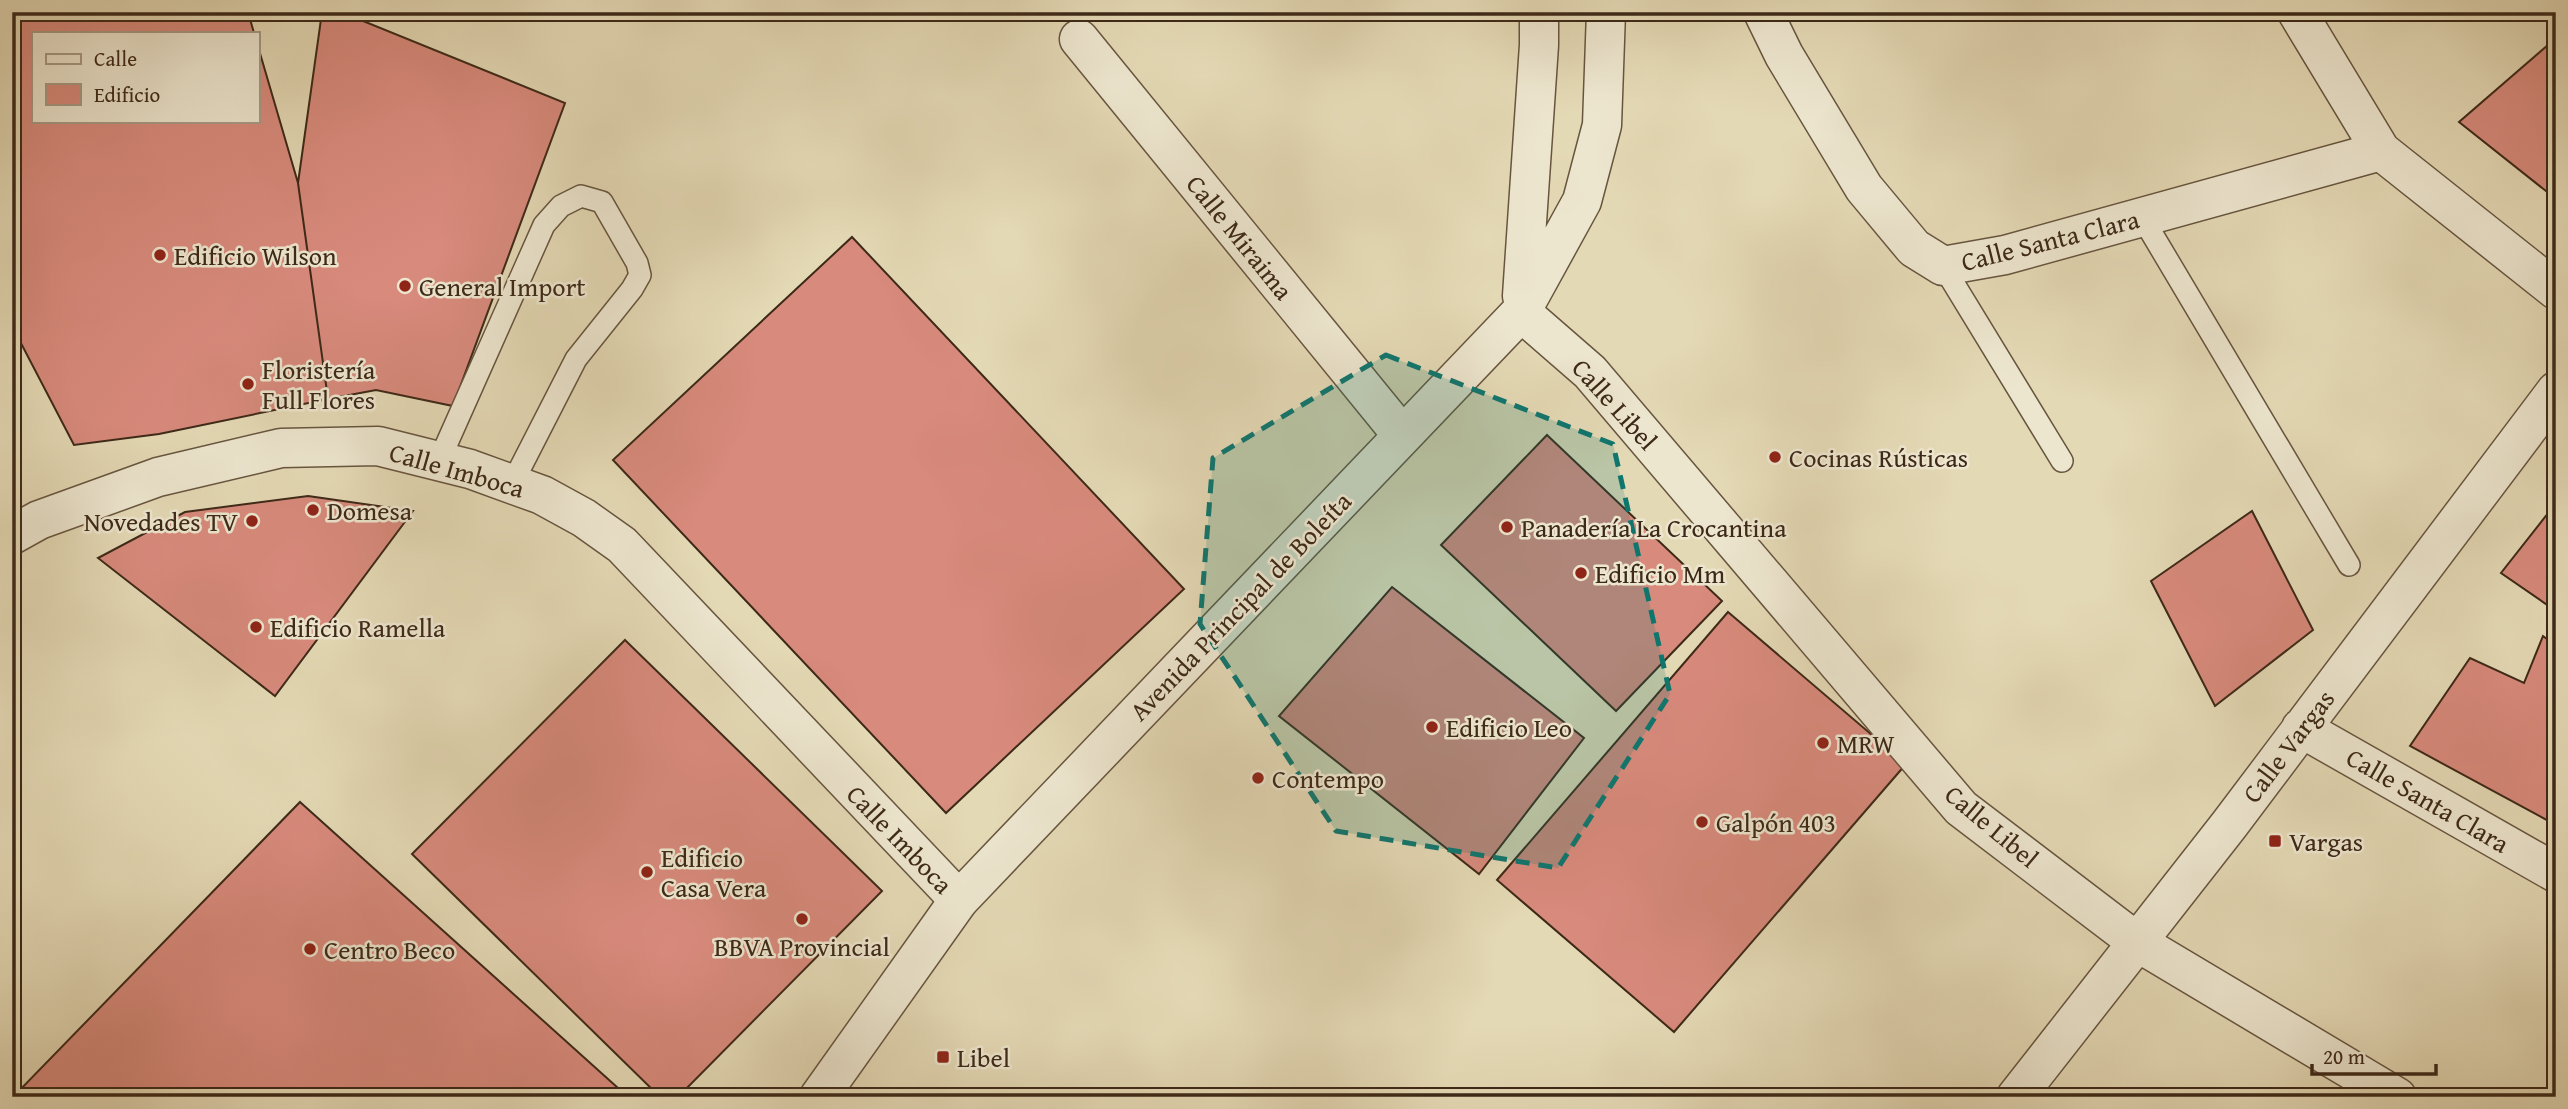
<svg xmlns="http://www.w3.org/2000/svg" width="2568" height="1109" viewBox="0 0 2568 1109" font-family="'Gentium Book Plus',serif">
<style>
.building{fill:#d88a7c;stroke:#3d2918;stroke-width:2}
.lines{fill:none;stroke-linecap:round;stroke-linejoin:round}
.service-casing{stroke:#67553f;stroke-width:24}
.minor-casing{stroke:#67553f;stroke-width:41}
.tertiary-casing{stroke:#67553f;stroke-width:41}
.service{stroke:#ede6cf;stroke-width:21}
.minor{stroke:#ede6cf;stroke-width:38}
.tertiary{stroke:#ede6cf;stroke-width:38}
.marked{fill:#0f766e;fill-opacity:0.2;stroke:#0f766e;stroke-width:5;stroke-dasharray:14 9;stroke-linejoin:round}
.poi-dot{fill:#8f2418;stroke:#ede6cf;stroke-width:2.5}
.labels{text-anchor:middle;dominant-baseline:central;stroke-width:5;stroke-linejoin:round;paint-order:stroke}
.street-label{font-size:26px;fill:#3d2918;stroke:#ede6cf}
.poi-label{font-size:26px;fill:#3d2918;stroke:#ede6cf;text-anchor:start}
</style>
<rect width="100%" height="100%" fill="#e4d9b5"/>
<filter id="stains"><feTurbulence type="fractalNoise" baseFrequency=".00286" numOctaves="4"/><feColorMatrix values="0 0 0 0 .2 0 0 0 0 .09 0 0 0 0 .02 0 0 0 .5 -.17"/></filter>
<radialGradient id="worn" r=".72"><stop offset=".6" stop-color="#630" stop-opacity="0"/><stop offset="1" stop-color="#630" stop-opacity=".3"/></radialGradient>
<path class="building" d="M12 12H248L254 33H33V121H257V43L298 183 328 399 159 434 74 445 12 326Z
M322 12H341L565 103 453 406 376 390 328 399 298 183Z
M2556 38V199L2459 122Z
M852 237 1184 589 946 813 613 460Z
M1547 435 1722 601 1616 711 1441 545Z
M308 496 413 511 275 696 98 558 185 512Z
M2556 503V611L2501 573Z
M2252 511 2313 630 2215 706 2151 581Z
M1392 587 1584 738 1479 874 1279 716Z
M1728 612 1906 764 1674 1032 1497 880Z
M2543 636 2556 646V825L2410 746 2470 658 2524 683Z
M625 640 882 891 678 1097H660L412 854Z
M300 802 628 1097H13Z"/>
<g class="lines">
<defs>
<path id="service" d="M2142 217 2349 565
M1943 266 2062 461
M439 461 544 225 561 206 581 196 602 202 637 263 640 275 632 289 576 359 512 484"/>
<path id="minor" d="M1763 12 1784 55 1864 188 1914 248 1943 266 2005 255 2381 151
M2297 12 2381 151 2556 290
M1079 39 1402 435
M1521 312 1590 372 1961 808 2137 942 2397 1097
M12 535 39 520 158 477 281 448 378 446 470 469 542 495 584 518 622 545 959 900
M2301 728 2556 873
M2016 1097 2229 825 2556 391"/>
<path id="tertiary" d="M1522 296 1539 45V12
M819 1097 959 900 1521 312 1582 201 1602 125 1606 12"/>
</defs>
<use href="#service" class="service-casing"/>
<use href="#minor" class="minor-casing"/>
<use href="#tertiary" class="tertiary-casing"/>
<use href="#service" class="service"/>
<use href="#minor" class="minor"/>
<use href="#tertiary" class="tertiary"/>
</g>
<path class="marked" d="M1386 355 1613 444 1670 694 1558 868 1336 831 1200 624 1213 458Z"/>
<g class="poi-dot">
<circle cx="160" cy="255" r="7"/>
<circle cx="405" cy="286" r="7"/>
<circle cx="248" cy="384" r="7"/>
<circle cx="1775" cy="457" r="7"/>
<circle cx="313" cy="510" r="7"/>
<circle cx="252" cy="521" r="7"/>
<circle cx="1507" cy="527" r="7"/>
<circle cx="1581" cy="573" r="7"/>
<circle cx="256" cy="627" r="7"/>
<circle cx="1432" cy="727" r="7"/>
<circle cx="1823" cy="743" r="7"/>
<circle cx="1258" cy="778" r="7"/>
<circle cx="1702" cy="822" r="7"/>
<rect x="2268" y="834" width="14" height="14" rx="3.5"/>
<circle cx="647" cy="872" r="7"/>
<circle cx="802" cy="919" r="7"/>
<circle cx="310" cy="949" r="7"/>
<rect x="936" y="1050" width="14" height="14" rx="3.5"/>
</g>
<g class="labels">
<g class="street-label">
<text transform="translate(1240 237) rotate(51)">Calle Miraima</text>
<text transform="translate(2050 240) rotate(-14)">Calle Santa Clara</text>
<text transform="translate(1615 404) rotate(48)">Calle Libel</text>
<text transform="translate(457 470) rotate(16)">Calle Imboca</text>
<text transform="translate(1240 606) rotate(-46)">Avenida Principal de Boleíta</text>
<text transform="translate(2288 746) rotate(-53)">Calle Vargas</text>
<text transform="translate(2428 800) rotate(30)">Calle Santa Clara</text>
<text transform="translate(1992 826) rotate(40)">Calle Libel</text>
<text transform="translate(900 839) rotate(46)">Calle Imboca</text>
</g>
<g class="poi-label">
<text x="174" y="255">Edificio Wilson</text>
<text x="419" y="286">General Import</text>
<text x="262" y="369">Floristería<tspan x="262" dy="30">Full Flores</tspan></text>
<text x="1789" y="457">Cocinas Rústicas</text>
<text x="327" y="510">Domesa</text>
<text x="238" y="521" text-anchor="end">Novedades TV</text>
<text x="1521" y="527">Panadería La Crocantina</text>
<text x="1595" y="573">Edificio Mm</text>
<text x="270" y="627">Edificio Ramella</text>
<text x="1446" y="727">Edificio Leo</text>
<text x="1837" y="743">MRW</text>
<text x="1272" y="778">Contempo</text>
<text x="1716" y="822">Galpón 403</text>
<text x="2289" y="841">Vargas</text>
<text x="661" y="857">Edificio<tspan x="661" dy="30">Casa Vera</tspan></text>
<text x="802" y="946" text-anchor="middle">BBVA Provincial</text>
<text x="324" y="949">Centro Beco</text>
<text x="957" y="1057">Libel</text>
</g>
</g>
<rect width="2568" height="1109" fill="none" stroke="#e4d9b5" stroke-width="42"/>
<rect x="14" y="14" width="2540" height="1081" fill="none" stroke="#3d2918" stroke-width="3.5"/>
<rect x="21" y="21" width="2526" height="1067" fill="none" stroke="#3d2918" stroke-width="2"/>
<rect x="32" y="32" width="228" height="91" fill="#ede6cf" stroke="#a79a86" stroke-width="2"/>
<rect x="46" y="54" width="35" height="10" fill="#ede6cf" stroke="#a79a86" stroke-width="2"/>
<text x="94" y="66" font-size="21" fill="#3d2918">Calle</text>
<rect x="46" y="84" width="35" height="21" fill="#d88a7c" stroke="#a79a86" stroke-width="2"/>
<text x="94" y="102" font-size="21" fill="#3d2918">Edificio</text>
<path d="M2312 1064v10h124v-10" fill="none" stroke="#3d2918" stroke-width="3.5"/>
<text x="2323" y="1064" font-size="21" fill="#3d2918" stroke="#ede6cf" stroke-width="5" paint-order="stroke">20 m</text>
<rect width="100%" height="100%" filter="url(#stains)"/>
<rect width="100%" height="100%" fill="url(#worn)"/>
</svg>
